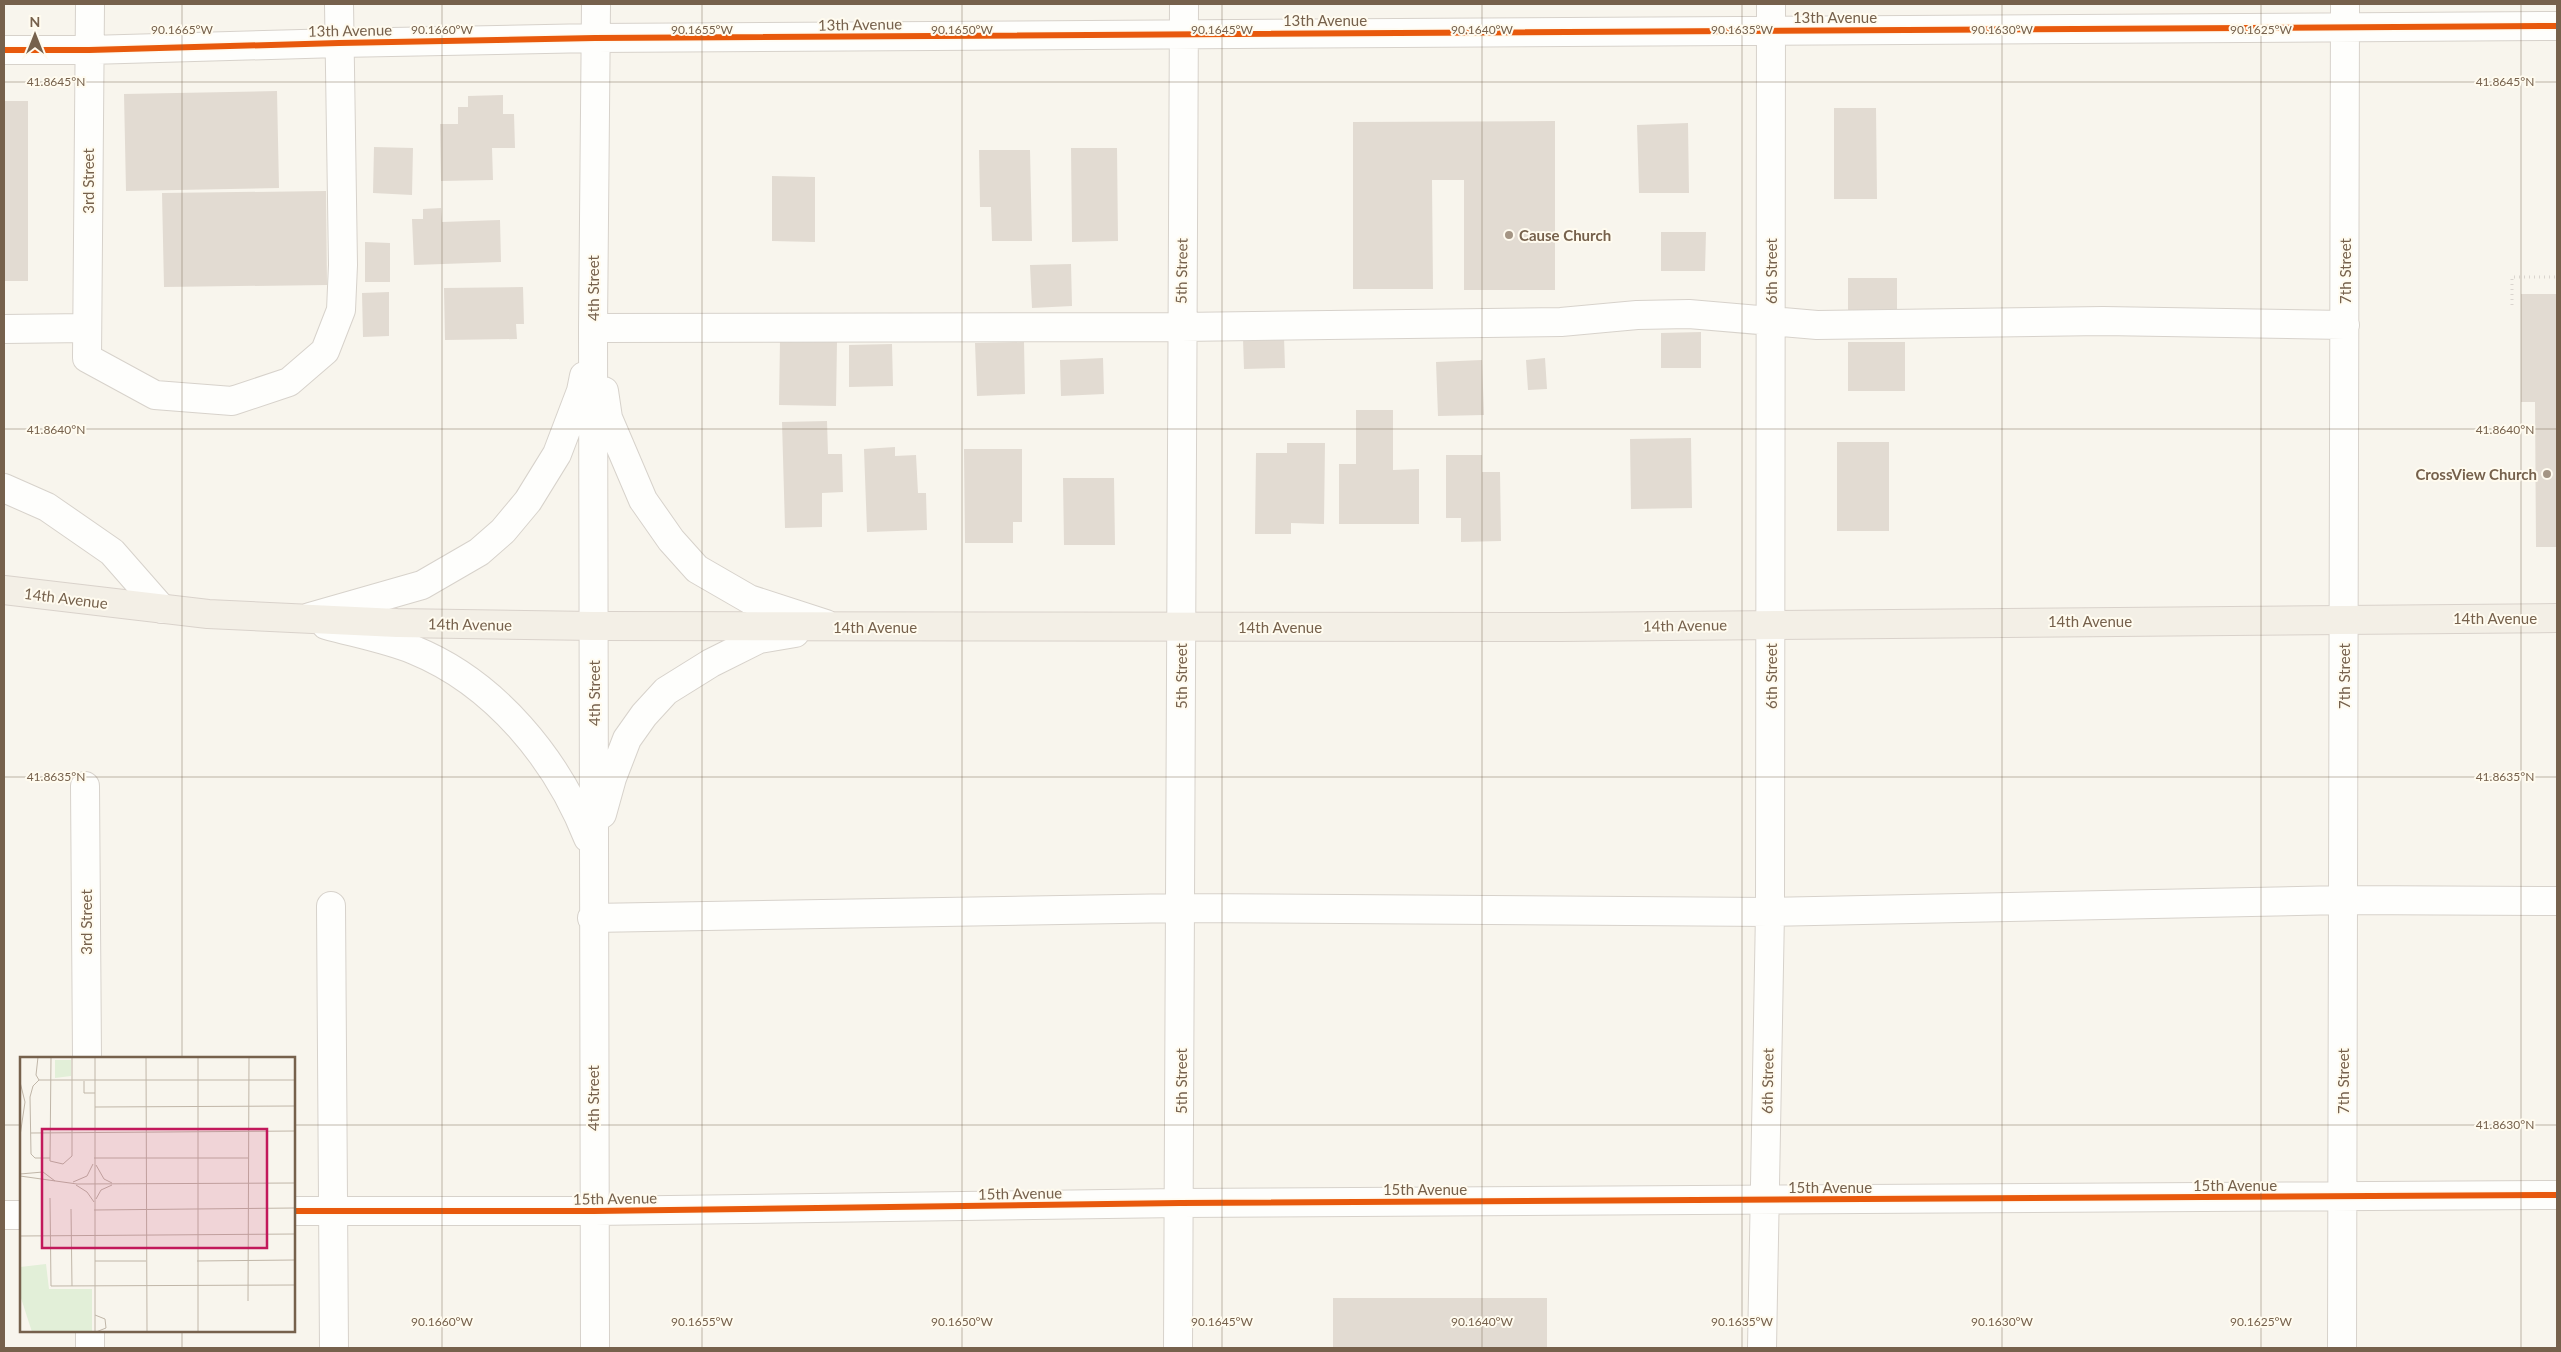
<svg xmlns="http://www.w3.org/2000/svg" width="2561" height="1352" viewBox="0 0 2561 1352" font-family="Lato,sans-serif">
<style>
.building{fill:#e2dbd2}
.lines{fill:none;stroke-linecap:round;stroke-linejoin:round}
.minor-casing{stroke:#d7d2cb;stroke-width:30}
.major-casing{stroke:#d9d2cb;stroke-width:30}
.path{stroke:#dad5cf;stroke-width:3;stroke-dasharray:1 4;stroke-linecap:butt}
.minor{stroke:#fefefc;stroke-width:28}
.major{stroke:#f3efe6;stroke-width:28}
.cycleway-casing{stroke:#fffbef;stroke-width:9}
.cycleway{stroke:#e8590c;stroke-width:6}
.ticks{fill:none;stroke:#76614c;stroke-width:1;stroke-opacity:0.45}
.poi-dot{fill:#a49584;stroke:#fffbef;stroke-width:2}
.labels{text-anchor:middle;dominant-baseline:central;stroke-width:4;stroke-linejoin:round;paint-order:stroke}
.street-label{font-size:15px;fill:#76614c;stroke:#fffbef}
.poi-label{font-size:15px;font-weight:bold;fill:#76614c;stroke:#fffbef;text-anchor:start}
.inset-road{fill:none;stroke:#c0b6a8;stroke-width:1}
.view{fill:#c2185b;fill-opacity:0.15;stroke:#c2185b;stroke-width:2.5}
.inset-edge{fill:none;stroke:#76614c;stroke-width:2.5}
.ticks-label{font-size:12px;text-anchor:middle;fill:#76614c;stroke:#fffbef;stroke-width:4;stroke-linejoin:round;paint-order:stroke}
</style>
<rect width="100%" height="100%" fill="#f8f5ed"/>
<path class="building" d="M277 91 279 188 126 191 124 94Z
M503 95V114H514L515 148H492L493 180 441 181 440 124H458V107H468V96Z
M4 101H28V281H4Z
M1834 108H1876L1877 199H1834Z
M1555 121V290H1464V180H1432L1433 289H1353V122Z
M1688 123 1689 193H1639L1637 125Z
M374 147 413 148 412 195 373 193Z
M1071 148H1117L1118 241 1072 242Z
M979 150H1030L1032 241H992L991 207H980Z
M772 176 815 177V242L772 241Z
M326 191 327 285 164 287 162 193Z
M441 208 442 222 500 220 501 262 414 265 412 219H423V209Z
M1661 232H1706L1705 271H1661Z
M365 242 390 243V282H365Z
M1071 264 1072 306 1032 308 1030 265Z
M1848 278H1897V312H1848Z
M523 287 524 324H516L517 339 445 340 444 288Z
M389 292V336L363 337 362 293Z
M2521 294H2557V547H2536L2535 402H2521Z
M1701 332V368H1661V333Z
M1284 337 1285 368 1244 369 1243 339Z
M780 340 837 341 836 406 779 405Z
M1024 342 1025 394 977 396 975 343Z
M1848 342H1905V391H1848Z
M892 344 893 386 849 387V345Z
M1103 358 1104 394 1061 396 1060 360Z
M1545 358 1547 389 1528 390 1526 360Z
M1482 360 1484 415 1438 416 1436 362Z
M1356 410H1393V470L1419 469V524H1339V464H1356Z
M827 421 828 454H842L843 492 822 493V527L785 528 782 422Z
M1691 438 1692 508 1631 509 1630 439Z
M1837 442H1889V531H1837Z
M1287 443H1325L1324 524 1291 523V534H1255L1256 453H1287Z
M895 447V456L916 455 918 493H926L927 530 867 532 864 449Z
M964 449H1022V522H1013V543H965Z
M1446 455H1482V472H1500L1501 541 1461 542V518H1446Z
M1063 478H1114L1115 545H1064Z
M1333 1298H1547V1348H1333Z"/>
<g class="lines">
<defs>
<path id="minor" d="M90 4 87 358 155 395 232 401 289 382 325 351 341 310 343 265 339 4
M4 50H89L339 43 595 38 2557 26
M593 328 1181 327 1561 322 1637 315 1689 314 1817 325 2103 321 2345 325
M4 329 87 328
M604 391 608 418 643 500 671 540 697 569 749 599 826 624
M4 488 47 507 112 552 162 609
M310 617 422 585 479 552 503 531 528 501 557 454 581 391 584 376
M326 625C355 633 387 639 414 650 495 683 557 759 588 838
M85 786 87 1058
M602 814 612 778 627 739 644 715 666 691 711 663 759 639 795 633
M331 906 334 1348
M592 918 1182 908 1770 912 2343 900 2557 901
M294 1211H594L1180 1203 2557 1195
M4 1215H21
M90 1331V1348
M595 1348 593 328 596 4
M1178 1348 1184 4
M1762 1348 1770 912 1771 4
M2342 1348 2345 4"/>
<path id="major" d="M4 590 208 614 397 623 594 626 1560 627 2557 618"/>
</defs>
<use href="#minor" class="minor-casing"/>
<use href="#major" class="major-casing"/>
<path class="path" d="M2512 305V277H2557"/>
<use href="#minor" class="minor"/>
<use href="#major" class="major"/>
<defs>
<path id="cycleway" d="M4 50H89L339 43 595 38 2557 26
M294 1211H594L1180 1203 2557 1195"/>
</defs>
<use href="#cycleway" class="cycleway-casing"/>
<use href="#cycleway" class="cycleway"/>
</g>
<path class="ticks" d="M182 4V1058M442 4V1348M702 4V1348M962 4V1348M1222 4V1348M1482 4V1348M1742 4V1348M2002 4V1348M2261 4V1348M2521 4V1348M4 82H2557M4 429H2557M4 777H2557M4 1125H21M294 1125H2557M182 1331V1348"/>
<g class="poi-dot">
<circle cx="1509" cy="235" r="5"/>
<circle cx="2547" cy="474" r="5"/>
</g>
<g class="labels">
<g class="street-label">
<text x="1835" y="17">13th Avenue</text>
<text x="1325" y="20">13th Avenue</text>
<text transform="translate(860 24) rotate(-1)">13th Avenue</text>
<text transform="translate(350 30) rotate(-1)">13th Avenue</text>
<text transform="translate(88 181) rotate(-90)">3rd Street</text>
<text transform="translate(1181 271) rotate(-89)">5th Street</text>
<text transform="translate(1771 271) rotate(-90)">6th Street</text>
<text transform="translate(2345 271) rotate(-90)">7th Street</text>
<text transform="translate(593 288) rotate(-90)">4th Street</text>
<text transform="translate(66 598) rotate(7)">14th Avenue</text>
<text x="2495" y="618">14th Avenue</text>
<text x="2090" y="621">14th Avenue</text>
<text transform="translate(470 624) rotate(1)">14th Avenue</text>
<text transform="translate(1685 625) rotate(-1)">14th Avenue</text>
<text x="875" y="627">14th Avenue</text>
<text x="1280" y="627">14th Avenue</text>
<text transform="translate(1181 676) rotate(-90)">5th Street</text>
<text transform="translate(1771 676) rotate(-90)">6th Street</text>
<text transform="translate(2344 676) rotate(-90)">7th Street</text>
<text transform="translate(594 693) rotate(-90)">4th Street</text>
<text transform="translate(86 922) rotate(-90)">3rd Street</text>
<text transform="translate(1181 1081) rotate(-90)">5th Street</text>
<text transform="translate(1767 1081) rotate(-89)">6th Street</text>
<text transform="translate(2343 1081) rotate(-90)">7th Street</text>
<text transform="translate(593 1098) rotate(-90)">4th Street</text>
<text x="2235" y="1185">15th Avenue</text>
<text x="1830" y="1187">15th Avenue</text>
<text x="1425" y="1189">15th Avenue</text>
<text transform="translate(1020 1193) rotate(-1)">15th Avenue</text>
<text transform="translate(615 1198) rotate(-1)">15th Avenue</text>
</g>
<g class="poi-label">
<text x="1519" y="235">Cause Church</text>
<text x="2537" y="474" text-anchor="end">CrossView Church</text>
</g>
</g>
<g transform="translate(20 1057)">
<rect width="275" height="275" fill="#f8f5ed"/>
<path d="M35 3H51V19L35 21ZM26 207 29 232H72V274L12 275 0 238V210Z" fill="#e2efd8"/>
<path class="inset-road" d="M18 0 16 18 19 23M31 0 30 104 43 107 52 99V0M126 0 127 275M64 24V36H75M0 25 5 45 0 79M75 50 275 49M11 76 275 74M30 101H15L11 97 10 40 13 29 19 23H275M74 101H228M76 108 84 122 92 126M0 117 23 115 35 124M0 119 57 127 275 126M53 125 67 119 73 107M56 128 67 135 74 145M30 141 31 229 275 228M76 142 81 133 92 128M51 152 52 229M74 153 275 151M0 179 275 177M75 204H126M177 204 275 203M228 244 229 0M75 258 85 262 86 271 76 275M75 275V0M178 275V0"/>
<path class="view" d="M22 72H247V191H22Z"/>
<rect width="275" height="275" class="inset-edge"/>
</g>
<g class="ticks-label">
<text x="182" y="34">90.1665°W</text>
<text x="442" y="34">90.1660°W</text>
<text x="702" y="34">90.1655°W</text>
<text x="962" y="34">90.1650°W</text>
<text x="1222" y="34">90.1645°W</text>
<text x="1482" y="34">90.1640°W</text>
<text x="1742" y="34">90.1635°W</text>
<text x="2002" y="34">90.1630°W</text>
<text x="2261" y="34">90.1625°W</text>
<text x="56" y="86">41.8645°N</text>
<text x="2505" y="86">41.8645°N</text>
<text x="56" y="434">41.8640°N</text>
<text x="2505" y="434">41.8640°N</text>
<text x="56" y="781">41.8635°N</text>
<text x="2505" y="781">41.8635°N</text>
<text x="2505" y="1129">41.8630°N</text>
<text x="442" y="1326">90.1660°W</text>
<text x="702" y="1326">90.1655°W</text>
<text x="962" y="1326">90.1650°W</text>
<text x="1222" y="1326">90.1645°W</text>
<text x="1482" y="1326">90.1640°W</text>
<text x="1742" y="1326">90.1635°W</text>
<text x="2002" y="1326">90.1630°W</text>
<text x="2261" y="1326">90.1625°W</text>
</g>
<rect width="2561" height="1352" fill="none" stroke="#76614c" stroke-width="10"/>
<g transform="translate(35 35)" stroke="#fffbef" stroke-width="4" paint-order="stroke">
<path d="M0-4L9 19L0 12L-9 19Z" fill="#76614c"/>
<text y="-8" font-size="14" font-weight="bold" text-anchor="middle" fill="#76614c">N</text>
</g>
</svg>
